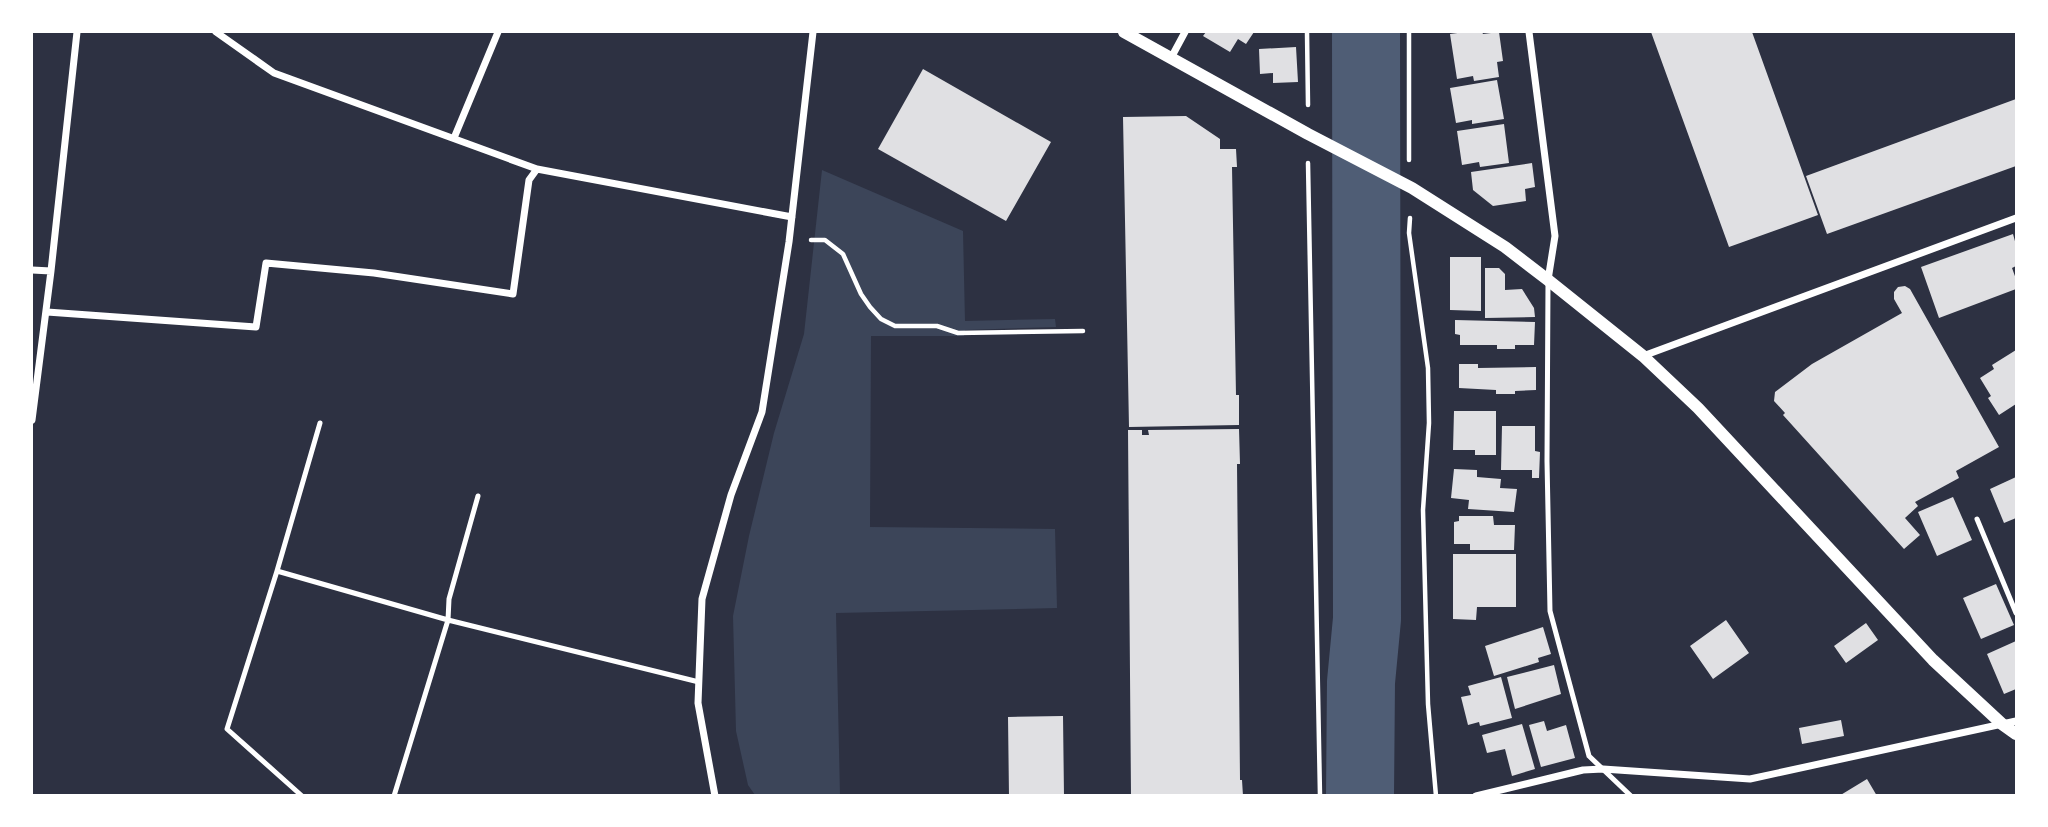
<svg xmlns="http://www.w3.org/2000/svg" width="2048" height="827" viewBox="0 0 2048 827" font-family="'Archivo Narrow',sans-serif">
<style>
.green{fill:#3c4559}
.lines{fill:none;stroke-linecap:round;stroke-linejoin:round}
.river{stroke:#4f5d75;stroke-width:68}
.building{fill:#e0e0e3}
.path{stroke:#fff;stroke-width:4.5}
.service{stroke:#fff;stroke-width:5}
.minor{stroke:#fff;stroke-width:7}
.tertiary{stroke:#fff;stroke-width:12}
</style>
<rect width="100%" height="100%" fill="#2d3142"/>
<path class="green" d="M822 170 963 231 965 321 1055 319 1056 327 965 330 964 336H871L870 527 1055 529 1057 608 836 613 840 795H755L748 785 736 731 733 616 749 536 774 433 804 334Z"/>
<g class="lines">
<path class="river" d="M1360 796 1361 682 1367 619 1366 32"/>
</g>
<path class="building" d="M1206 32H1254L1246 44 1238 39 1230 52 1203 36Z
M1465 32H1482L1483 34 1499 32 1503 61 1497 62 1499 77 1474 81 1473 76 1457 79 1450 34Z
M1651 32H1752L1818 215 1729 247Z
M1296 47 1298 82 1273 83V73L1260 74 1259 49Z
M923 69 1051 142 1006 221 878 149Z
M1497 80 1504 119 1472 124V120L1456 123 1450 88Z
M2016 99V166L1827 234 1806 176Z
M1186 116 1220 139V149H1236L1237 167H1232L1236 395H1239V425L1129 427 1123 117Z
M1504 124 1509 163 1480 167 1479 162 1462 165 1457 131Z
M1532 163 1535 187 1525 189 1526 201 1493 206 1473 190 1471 172Z
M2013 234 2016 245V266L2012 268 2016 279V289L1939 318 1921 267Z
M1450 257H1481V311L1450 310Z
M1485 268H1499L1505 274V290L1522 289 1534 308 1535 317 1485 318Z
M1905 286 1910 289 1999 447 1956 471 1959 478 1915 502 1918 506 1905 518 1920 535 1904 549 1783 415 1785 413 1774 401 1775 392 1812 364 1902 313 1894 299V292L1898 287Z
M1455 320 1535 322 1534 345H1515V349H1497V345H1460V335L1455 334Z
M2016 350V404L1999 415 1988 398 1991 396 1980 378 1994 369 1992 365Z
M1459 364H1478V368L1536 367V390L1515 391V394H1496V390L1459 388Z
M1454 411H1496V455H1475V450H1453Z
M1502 426H1535V451L1540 452 1539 478H1532V470H1501Z
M1239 429 1240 464H1237L1240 780H1242L1243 796H1131L1128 430H1142V435H1149L1148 430Z
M1454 469 1477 470V477L1501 479 1500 488 1517 489 1514 512 1468 509 1469 500 1451 498Z
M2016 477V518L2004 523 1990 489Z
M1953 497 1972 540 1937 556 1918 512Z
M1459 516H1493L1494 525H1515L1514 550H1470V544H1454V522L1459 521Z
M1453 554H1516V607H1477L1476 620 1453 619Z
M1996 584 2014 625 1981 639 1963 598Z
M1726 620 1749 653 1713 679 1690 646Z
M1866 623 1878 640 1846 663 1834 646Z
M1543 627 1551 654 1538 658 1539 662 1494 676 1485 646Z
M2016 641V689L2004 694 1987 654Z
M1554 665 1561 694 1515 709 1507 677Z
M1501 677 1512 718 1480 726 1479 722 1468 725 1461 697 1471 695 1468 686Z
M1063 716 1064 796H1009L1008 717Z
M1841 720 1844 736 1802 744 1799 728Z
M1544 721 1547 731 1566 725 1575 758 1541 767 1529 725Z
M1522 724 1535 769 1512 776 1505 749 1487 753 1482 735Z
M1867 779 1877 796H1839Z"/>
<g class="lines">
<path class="path" d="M1307 32 1308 105
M1409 32V160
M1308 163 1320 796
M1410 218 1409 233 1428 368 1429 423 1423 510 1428 704 1436 796
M811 240H825L843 254 861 294 870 307 881 319 895 326H937L958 333 1083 331"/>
<path class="service" d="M1548 283 1547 461 1550 611 1589 756 1631 796
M1977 519 2016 613
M277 571 320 423
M302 796 227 729 277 571 448 620 699 682
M394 796 448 620 449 599 478 496"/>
<path class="minor" d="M216 32 274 73 537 169
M1529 32 1555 236 1548 280
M1171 58 1185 32
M454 138 498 32
M32 270 51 271
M47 312 256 327 266 263 374 273 513 294 529 180 537 169 792 217
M1643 356 2016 218
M32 420 51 271 77 32
M715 796 698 703 702 599 731 495 762 412 789 242 813 32
M1476 796 1583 770 1603 769 1750 779 2016 721"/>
<path class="tertiary" d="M1124 32 1308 134 1412 188 1505 247 1548 280 1643 356 1698 408 1933 660 2002 724 2016 734"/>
</g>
<rect width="2048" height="827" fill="none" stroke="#ffffff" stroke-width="66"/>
</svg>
